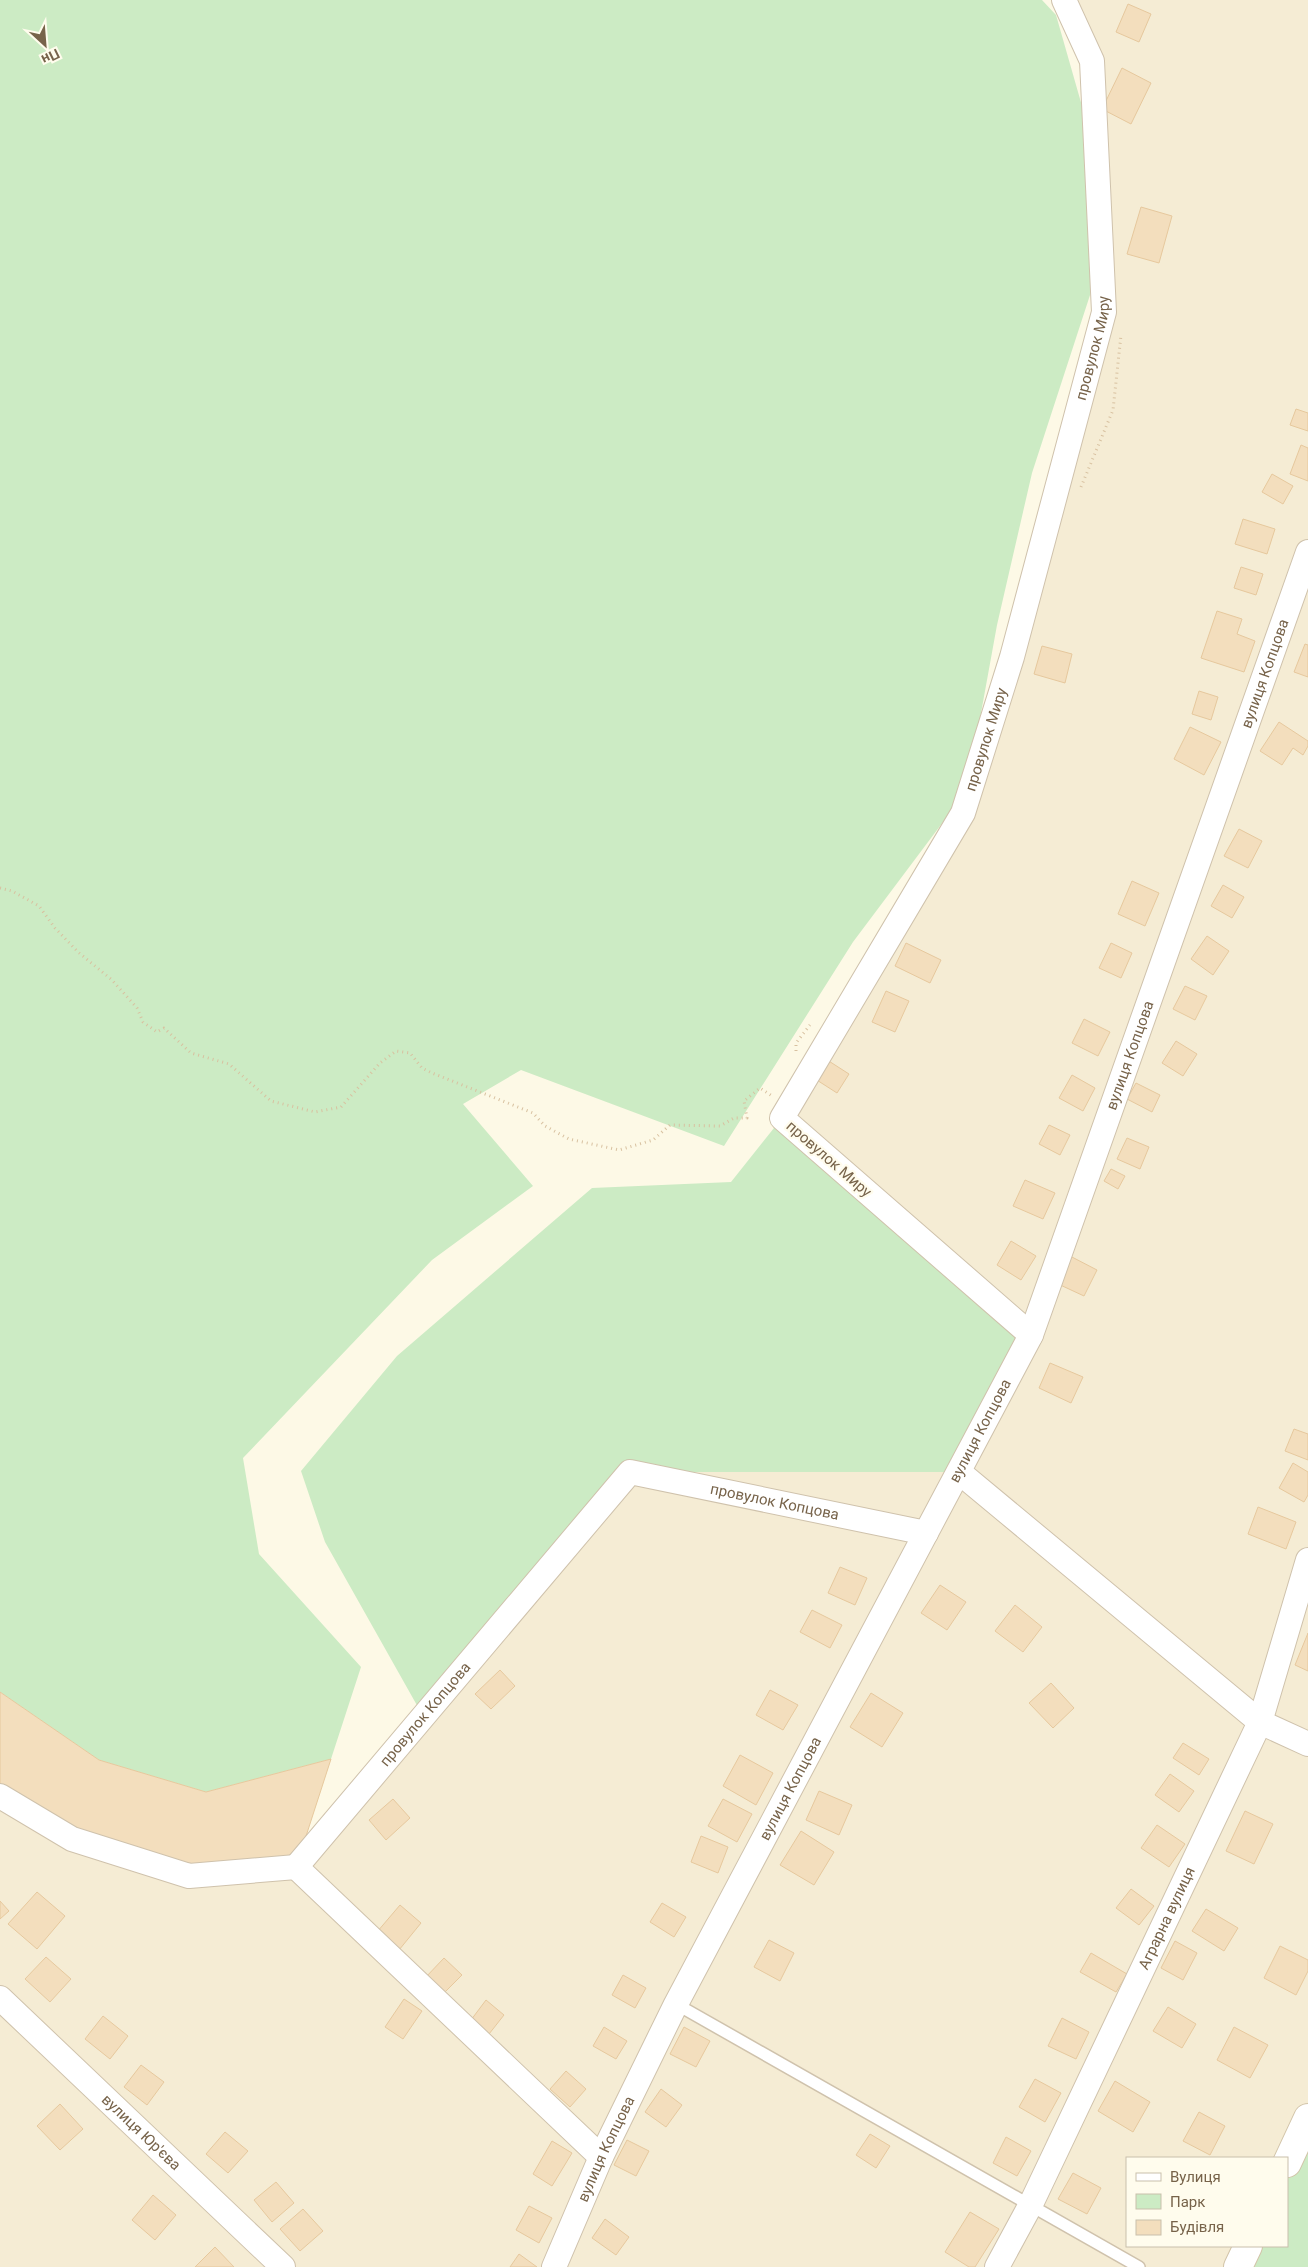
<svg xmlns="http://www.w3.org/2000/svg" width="1308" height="2267" viewBox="0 0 1308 2267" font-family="Roboto,sans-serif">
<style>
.residential{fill:#f5ecd4}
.green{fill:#ccebc4}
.building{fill:#f3debd;stroke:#e6c89d}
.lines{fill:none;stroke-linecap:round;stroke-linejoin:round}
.service-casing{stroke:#cfc2ac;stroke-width:14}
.minor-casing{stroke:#cfc2ac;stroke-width:26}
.secondary-casing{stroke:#d2c4a9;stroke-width:30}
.path{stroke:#d8c1a0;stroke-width:3;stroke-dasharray:1 4;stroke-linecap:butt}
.service{stroke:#fff;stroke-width:11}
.minor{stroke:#fff;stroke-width:24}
.secondary{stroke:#fff;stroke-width:28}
.labels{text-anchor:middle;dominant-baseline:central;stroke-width:4.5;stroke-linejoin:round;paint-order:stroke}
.street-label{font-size:15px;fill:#77634a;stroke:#fffced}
</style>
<rect width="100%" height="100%" fill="#fdf9e6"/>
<path class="residential" d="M1064 0H1308V2118L1287 2158H1127V2246H1248L1238 2267H0V1796L296 1867 630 1472 782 1118 963 813 1104 313 1092 61Z"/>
<path class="green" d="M0 0H1042L1056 15 1100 169 1091 292 1032 473 997 625 967 790 853 942 724 1146 521 1070 463 1104 533 1186 432 1260 243 1458 259 1554 361 1667 331 1759 206 1792 99 1760 0 1692Z
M782 1118 1031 1335 959 1472H630L423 1716 325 1542 301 1471 397 1356 592 1188 731 1182Z
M1308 2118V2267H1238L1248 2246H1287V2163Z"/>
<path class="building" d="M1128 4 1151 14 1139 42 1116 32Z
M1122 68 1151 83 1131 124 1102 109Z
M1141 207 1172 216 1159 263 1127 254Z
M1296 409 1308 413V431L1290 425Z
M1301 445 1308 448V481L1290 474Z
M1272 474 1293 486 1283 504 1262 492Z
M1243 519 1275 529 1267 554 1235 544Z
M1241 567 1263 574 1256 595 1234 588Z
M1217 611 1242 619 1237 634 1255 641 1244 672 1201 658Z
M1305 644 1308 645V677L1294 672Z
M1042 646 1072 654 1065 683 1034 674Z
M1199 691 1218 697 1211 720 1192 714Z
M1279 722 1308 741V746L1303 755 1293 748 1282 765 1260 751Z
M1190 727 1221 742 1204 775 1174 759Z
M1239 829 1262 841 1248 868 1224 856Z
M1132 881 1159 893 1145 926 1118 914Z
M1223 885 1244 897 1232 918 1211 906Z
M1207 936 1229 951 1213 975 1191 959Z
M906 943 941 960 930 983 895 966Z
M1111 943 1132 953 1121 978 1099 968Z
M1185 986 1207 996 1195 1020 1173 1009Z
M886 991 909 1001 895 1032 872 1022Z
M1084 1019 1110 1032 1098 1056 1072 1043Z
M1176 1041 1197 1054 1183 1076 1162 1063Z
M821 1056 849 1074 837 1093 809 1075Z
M1072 1075 1095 1088 1083 1111 1059 1098Z
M1136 1083 1160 1095 1152 1112 1127 1099Z
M1049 1125 1070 1135 1060 1155 1039 1144Z
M1127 1138 1149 1147 1140 1169 1117 1159Z
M1111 1169 1125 1176 1118 1189 1104 1181Z
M1025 1180 1055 1193 1043 1219 1013 1206Z
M1011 1241 1036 1256 1021 1280 997 1265Z
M1070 1256 1097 1270 1084 1296 1056 1283Z
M1050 1363 1083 1377 1071 1403 1039 1388Z
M1294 1429 1308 1434V1460L1285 1451Z
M1293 1463 1308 1472V1495L1304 1502 1279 1488Z
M1258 1507 1296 1522 1286 1549 1248 1534Z
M840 1567 867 1578 855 1605 828 1593Z
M940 1585 966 1602 947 1630 921 1613Z
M1015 1605 1042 1627 1023 1652 995 1631Z
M812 1610 842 1625 830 1648 800 1632Z
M1308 1633V1671L1295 1665Z
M500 1670 515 1686 491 1709 475 1694Z
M1051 1683 1074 1708 1053 1728 1029 1703Z
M770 1690 798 1705 783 1730 756 1715Z
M0 1692 99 1760 206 1792 331 1759 296 1867 189 1876 0 1796Z
M871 1693 903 1713 882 1747 850 1727Z
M1183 1743 1209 1759 1199 1775 1173 1758Z
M740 1755 773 1773 756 1805 723 1786Z
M1170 1774 1194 1791 1179 1812 1155 1795Z
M819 1791 852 1805 839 1835 806 1820Z
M393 1799 410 1818 386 1840 369 1820Z
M723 1799 752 1814 737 1842 708 1826Z
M1245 1811 1273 1824 1254 1864 1226 1851Z
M1157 1825 1185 1844 1169 1867 1141 1848Z
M801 1831 834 1852 814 1885 780 1865Z
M701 1836 728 1847 718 1873 691 1862Z
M1131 1889 1154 1906 1139 1925 1116 1908Z
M37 1892 65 1916 37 1949 8 1924Z
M0 1901 9 1911 0 1919Z
M662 1903 686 1917 674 1937 650 1922Z
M400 1905 421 1923 399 1950 377 1932Z
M1206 1909 1238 1928 1224 1951 1192 1931Z
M769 1940 794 1953 780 1981 754 1967Z
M1175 1941 1197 1953 1183 1980 1161 1968Z
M1280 1946 1308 1960V1971L1296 1995 1264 1978Z
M1091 1953 1127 1974 1116 1992 1080 1972Z
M46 1957 71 1979 50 2002 25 1979Z
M444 1958 462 1975 442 1995 425 1978Z
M623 1975 646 1988 635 2008 612 1995Z
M404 1999 422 2011 403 2039 385 2027Z
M486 2000 504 2015 489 2034 471 2020Z
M1168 2007 1196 2024 1182 2048 1153 2031Z
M103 2016 128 2036 110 2059 85 2039Z
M1062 2018 1089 2032 1076 2059 1048 2046Z
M604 2027 627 2041 616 2059 593 2046Z
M684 2027 710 2041 696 2067 670 2054Z
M1234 2027 1268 2045 1250 2078 1217 2060Z
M141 2065 164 2082 147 2105 124 2087Z
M566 2071 586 2089 570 2107 550 2089Z
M1035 2079 1061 2093 1045 2122 1019 2107Z
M1115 2081 1150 2102 1133 2132 1098 2111Z
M661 2089 682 2105 666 2127 645 2112Z
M60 2104 83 2129 60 2150 37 2126Z
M1199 2112 1225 2126 1210 2155 1183 2141Z
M225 2132 248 2151 228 2173 206 2154Z
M870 2134 890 2146 876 2168 856 2155Z
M1006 2137 1031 2151 1017 2176 993 2163Z
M627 2140 649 2151 636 2176 614 2165Z
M552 2141 572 2153 552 2186 533 2174Z
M1073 2173 1101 2188 1087 2214 1058 2199Z
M276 2182 294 2203 272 2222 254 2200Z
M153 2195 176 2215 155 2240 132 2220Z
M529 2206 552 2218 539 2243 516 2230Z
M303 2209 323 2231 300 2251 280 2229Z
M970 2212 999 2229 975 2267H969L945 2252Z
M605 2219 629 2237 616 2255 592 2238Z
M215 2247 234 2267H195Z
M519 2254 537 2267H510Z"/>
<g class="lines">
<defs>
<path id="service" d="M676 2004 1139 2267"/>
<g id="minor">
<path id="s1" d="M1031 1335 782 1118 963 813 1012 657 1104 312 1092 61 1064 0"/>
<path d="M959 1472 1260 1722 1308 1744"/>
<path d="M0 1796 72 1839 189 1876 296 1867"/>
<path id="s2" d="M296 1867 630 1472 926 1533"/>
<path d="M296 1867 601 2157"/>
<path id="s3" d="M0 1998 283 2267"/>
<path id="s4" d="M554 2267 601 2157 676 2004 1031 1335 1308 552"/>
<path id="s5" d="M997 2267 1030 2206 1260 1722 1308 1560"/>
</g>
<path id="secondary" d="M1287 2163 1308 2118
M1238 2267 1248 2246"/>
</defs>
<use href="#service" class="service-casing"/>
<use href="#minor" class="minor-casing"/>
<use href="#secondary" class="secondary-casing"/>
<path class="path" d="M1081 487 1113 410 1121 335
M0 888 12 891 39 906 55 928 78 952 112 980 137 1008 143 1022 157 1032 164 1028 191 1053 229 1064 271 1101 315 1112 341 1107 380 1063 396 1051 410 1053 422 1068 432 1073 533 1113 545 1126 569 1139 619 1150 653 1140 670 1125 720 1126 734 1118H747L744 1101 760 1088 772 1096
M796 1051V1043L810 1025"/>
<use href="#service" class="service"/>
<use href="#minor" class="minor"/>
<use href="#secondary" class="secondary"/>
</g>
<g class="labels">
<g class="street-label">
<text stroke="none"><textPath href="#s1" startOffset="1168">провулок Миру</textPath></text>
<text stroke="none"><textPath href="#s4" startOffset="1749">вулиця Копцова</textPath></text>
<text stroke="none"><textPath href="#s1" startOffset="762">провулок Миру</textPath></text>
<text stroke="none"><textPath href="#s4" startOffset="1344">вулиця Копцова</textPath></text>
<text transform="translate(829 1159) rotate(41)">провулок Миру</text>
<text stroke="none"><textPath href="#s4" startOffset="939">вулиця Копцова</textPath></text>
<text stroke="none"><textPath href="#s2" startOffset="665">провулок Копцова</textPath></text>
<text stroke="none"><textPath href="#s2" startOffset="200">провулок Копцова</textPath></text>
<text stroke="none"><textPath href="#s4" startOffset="534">вулиця Копцова</textPath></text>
<text stroke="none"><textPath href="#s5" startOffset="388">Аграрна вулиця</textPath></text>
<text stroke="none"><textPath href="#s3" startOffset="195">вулиця Юр'єва</textPath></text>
<text stroke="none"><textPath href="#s4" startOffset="129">вулиця Копцова</textPath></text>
</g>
</g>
<rect x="1126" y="2157" width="162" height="90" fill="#fffced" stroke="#c9bfac"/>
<rect x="1136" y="2173" width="25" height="8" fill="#ffffff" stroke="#c9bfac"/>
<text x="1170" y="2182" font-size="15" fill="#77634a">Вулиця</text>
<rect x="1136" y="2194" width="25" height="15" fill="#ccebc4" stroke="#c9bfac"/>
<text x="1170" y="2207" font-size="15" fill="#77634a">Парк</text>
<rect x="1136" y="2220" width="25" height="15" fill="#f3debd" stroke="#c9bfac"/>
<text x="1170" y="2232" font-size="15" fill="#77634a">Будівля</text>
<g transform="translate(45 45) rotate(154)" stroke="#fffced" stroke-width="4" paint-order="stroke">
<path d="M0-4L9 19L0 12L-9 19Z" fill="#77634a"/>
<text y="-8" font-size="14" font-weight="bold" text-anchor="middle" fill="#77634a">Пн</text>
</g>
</svg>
